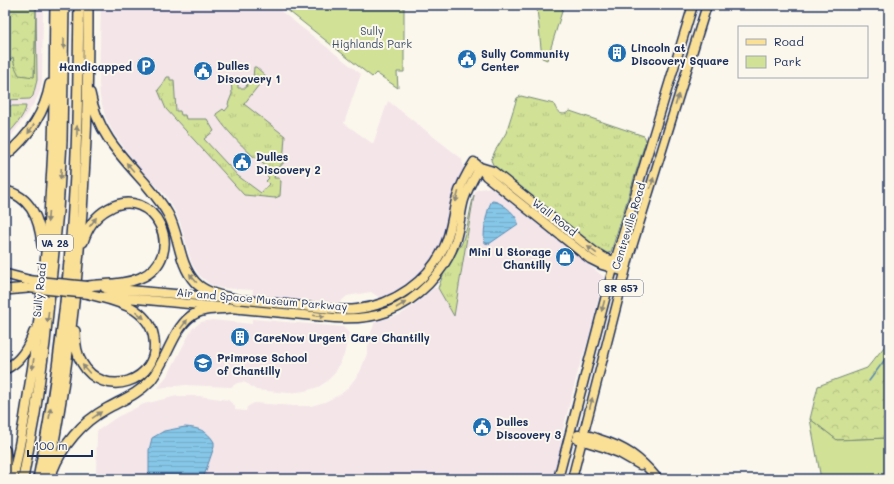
<svg xmlns="http://www.w3.org/2000/svg" width="894" height="484" viewBox="0 0 894 484" font-family="Mali,sans-serif">
<style>
.built{fill:#f4e5e9}
.grass{fill:url(#grass-tufts);stroke:#76887a}
.forest{fill:url(#forest-crowns);stroke:#76887a}
.green{fill:#d1e195;stroke:#76887a}
.water{fill:url(#water-rules);stroke:#5b8ab0}
.lines{fill:none;stroke-linecap:round;stroke-linejoin:round}
.stream{stroke:#5b8ab0;stroke-width:1.5}
.major-casing{stroke:#1b2f5e;stroke-width:11}
.highway-casing{stroke:#1b2f5e;stroke-width:12}
.major{stroke:#fadf96;stroke-width:8}
.highway{stroke:#fadf96;stroke-width:9}
.major-bridge-casing{stroke:#1b2f5e;stroke-width:11;stroke-linecap:butt}
.major-bridge{stroke:#fadf96;stroke-width:8}
.oneway{fill:#8a877a}
.labels{text-anchor:middle;dominant-baseline:central;stroke-width:4;stroke-linejoin:round;paint-order:stroke}
.shield{fill:#fbf7ec;stroke:#5e6b89;stroke-width:1}
.shield-label{font-size:10px;font-weight:bold;fill:#1b2f5e}
.park-label{font-size:11px;fill:#3f5369;stroke:#fbf7ec}
.poi-label{font-size:11px;font-weight:bold;fill:#1b2f5e;stroke:#fbf7ec;text-anchor:start}
.street-label{font-size:11px;fill:#1b2f5e;stroke:#fbf7ec}
</style>
<defs>
<pattern id="grass-tufts" width="24" height="20" patternUnits="userSpaceOnUse"><rect width="24" height="20" fill="#d1e195"/><path d="M3 7l-1-3M5 7V3M7 7l1-3M15 17l-1-3M17 17v-4M19 17l1-3" fill="none" stroke="#b3c183"/></pattern>
<pattern id="forest-crowns" width="20" height="18" patternUnits="userSpaceOnUse"><rect width="20" height="18" fill="#d1e195"/><path d="M2 6a3 3 0 1 1 6 0M12 15a3 3 0 1 1 6 0" fill="none" stroke="#b3c183"/></pattern>
<pattern id="water-rules" width="6" height="5" patternUnits="userSpaceOnUse"><rect width="6" height="5" fill="#86c7e7"/><path d="M0 2.5h6" fill="none" stroke="#73abc9"/></pattern>
</defs>
<rect width="100%" height="100%" fill="#fbf7ec"/>
<filter id="ink" filterUnits="userSpaceOnUse"><feTurbulence type="fractalNoise" baseFrequency=".025" numOctaves="2"/><feDisplacementMap in="SourceGraphic" scale="8" xChannelSelector="R" yChannelSelector="G"/><feConvolveMatrix kernelMatrix="1 2 1 2 8 2 1 2 1" color-interpolation-filters="sRGB"/></filter>
<g filter="url(#ink)">
<path class="built" d="M5 5H43L42 82 40 91 36 100 21 123 12 135 5 141Z
M101 5H273L361 74 344 123 373 144 388 101 462 159 464 170 453 196 445 232 437 251 426 268 407 283 390 294 380 298 371 292 347 296 339 303 252 296 253 290 221 288 211 285 199 275 192 264 181 225 175 211 166 196 137 165 114 134 105 116 100 97 99 84Z
M490 187 604 277 589 337 578 371 564 425 559 454 553 479H96L97 431 117 417 144 404 177 396H199L228 400 235 406V410L246 411 247 407 254 403 294 406H311L325 402 341 394 348 388 360 372 367 354 370 335 375 322 400 315 417 303 434 288H438L454 315 474 195 476 190Z
M252 319 343 327 349 333 344 355 335 373 326 382 318 387 305 391 289 393 256 390 248 384 243 382 237 383 231 387 185 385 158 388 169 373 192 329 201 322 212 320 252 324Z"/>
<path class="grass" d="M36 5 37 80 33 96 30 99 5 100V62H7L13 57 15 67 34 77Z
M254 67H256L266 76 244 104 285 136 283 164H281V167H275V170C262 169 221 126 216 114L223 109 225 111 229 106 228 104 232 94 231 78H238V88H246L247 83H249V78H253Z
M167 77H170V80H174L176 111H180L181 115H185L186 119H207L214 131 204 139 238 176 261 193 269 184 266 181 269 178 266 175 267 173 275 174 274 178H279L280 181H281L280 196 275 198 244 195 166 109 158 90 163 84Z
M521 96 554 104C557 113 562 117 570 111L644 136 646 140 611 252 605 254 518 187 494 167 491 160 495 151 506 133 517 98Z
M5 106H26C26 114 11 132 5 136Z
M474 195 454 316 438 288 445 270 462 243 467 227 471 207Z"/>
<path class="forest" d="M5 5H36L34 77 19 75 15 67 13 57 7 62H5Z
M889 341V438L837 440 810 419 818 386 867 368Z"/>
<path class="green" d="M281 5H404V72H397L398 88 376 73 372 77Z
M555 5H564L547 60 542 58 537 8Z
M810 419 837 440 889 438V479H821Z"/>
<path class="water" d="M492 201C501 201 518 215 518 224L489 244 485 243C482 235 487 207 492 201Z
M185 427C198 428 207 430 214 442V447L203 479H149V450L152 438 164 431Z"/>
<g class="lines">
<path class="stream" d="M869 381 889 354"/>
<defs>
<path id="major" d="M480 167 493 171 595 252 605 258 627 265
M105 288 221 298
M106 296 335 318C352 319 371 318 387 312 417 301 445 272 455 242 460 228 460 214 464 200 468 188 474 178 480 167
M233 299C259 301 285 304 311 307 326 308 342 311 357 309 394 305 428 281 444 247 451 232 452 216 456 200 460 186 466 174 474 162L480 167 486 176 590 259 602 265 625 272
M578 435C585 434 592 436 599 439 626 447 640 458 658 479
M577 439 606 448 619 453 640 465
M558 479 615 261 693 5
M572 479 630 253 707 5"/>
<path id="highway" d="M90 93C97 132 120 155 145 183 153 193 162 203 168 214 180 236 178 263 195 282 206 294 224 296 239 300
M5 156C28 137 45 113 50 84
M5 191C31 196 40 221 42 245
M83 242C87 229 95 216 108 209 154 182 190 256 140 278 124 285 106 284 88 286
M5 274 28 280
M5 290 28 288
M75 331C75 342 76 354 82 363 103 400 160 382 154 340 153 327 145 317 135 310 121 301 104 298 89 294
M5 369C20 362 29 347 34 332
M5 450 9 479
M52 472C62 446 82 422 106 409 122 400 138 394 150 381 165 364 173 330 190 317 201 308 217 309 230 308
M13 479C34 377 47 270 52 166 55 112 54 59 55 5
M23 479 35 414 45 343 58 211 62 141 64 5
M38 479C58 379 70 277 75 175 78 118 78 62 79 5
M47 479C68 374 80 267 85 160 88 108 88 57 88 5"/>
</defs>
<use href="#major" class="major-casing"/>
<use href="#highway" class="highway-casing"/>
<use href="#major" class="major"/>
<use href="#highway" class="highway"/>
<defs>
<path id="major-bridge" d="M28 280 88 286
M28 288 89 294"/>
</defs>
<use href="#major-bridge" class="major-bridge-casing"/>
<use href="#major-bridge" class="major-bridge"/>
</g>
<defs><path id="oneway-solid" d="M-6-.8H1V-3.2L6.5 0L1 3.2V.8H-6Z"/></defs>
<g class="oneway">
<use href="#oneway-solid" transform="translate(64 44) rotate(91)"/>
<use href="#oneway-solid" transform="translate(677 100) rotate(-73)"/>
<use href="#oneway-solid" transform="translate(31 129) rotate(124)"/>
<use href="#oneway-solid" transform="translate(77 131) rotate(-89)"/>
<use href="#oneway-solid" transform="translate(130 167) rotate(-131)"/>
<use href="#oneway-solid" transform="translate(61 174) rotate(93)"/>
<use href="#oneway-solid" transform="translate(652 183) rotate(-73)"/>
<use href="#oneway-solid" transform="translate(457 197) rotate(106)"/>
<use href="#oneway-solid" transform="translate(48 217) rotate(95)"/>
<use href="#oneway-solid" transform="translate(93 222) rotate(-53)"/>
<use href="#oneway-solid" transform="translate(592 250) rotate(-143)"/>
<use href="#oneway-solid" transform="translate(193 278) rotate(-129)"/>
<use href="#oneway-solid" transform="translate(401 305) rotate(-30)"/>
<use href="#oneway-solid" transform="translate(603 306) rotate(105)"/>
<use href="#oneway-solid" transform="translate(140 315) rotate(40)"/>
<use href="#oneway-solid" transform="translate(319 316) rotate(6)"/>
<use href="#oneway-solid" transform="translate(48 317) rotate(96)"/>
<use href="#oneway-solid" transform="translate(184 324) rotate(-54)"/>
<use href="#oneway-solid" transform="translate(33 364) rotate(98)"/>
<use href="#oneway-solid" transform="translate(86 369) rotate(-130)"/>
<use href="#oneway-solid" transform="translate(591 403) rotate(-76)"/>
<use href="#oneway-solid" transform="translate(50 413) rotate(-81)"/>
<use href="#oneway-solid" transform="translate(97 415) rotate(-35)"/>
</g>
</g>
<defs>
<symbol id="building-disc" viewBox="-11 -11 22 22"><circle r="9.5" fill="#1f6fb2" stroke="#fbf7ec"/><path d="M-4-6H4V6H1V3H-1V6H-4ZM-2.5-4.3h1.7v1.8h-1.7ZM.8-4.3h1.7v1.8H.8ZM-2.5-1h1.7V.8h-1.7ZM.8-1h1.7V.8H.8Z" fill="#fff"/></symbol>
<symbol id="civic-disc" viewBox="-11 -11 22 22"><circle r="9.5" fill="#1f6fb2" stroke="#fbf7ec"/><path d="M-.6-6.5H3V-4.5H.6V-3L4-1V1h2V6H-6V1h2V-1L-.6-3ZM-1.2 2.5V6h2.4V2.5Z" fill="#fff"/></symbol>
<symbol id="parking-disc" viewBox="-11 -11 22 22"><circle r="9.5" fill="#1f6fb2" stroke="#fbf7ec"/><path d="M-3.5-5.5H1a3.5 3.5 0 0 1 0 7H-1V5.5H-3.5ZM-1-3.4V-.6H.8a1.4 1.4 0 0 0 0-2.8Z" fill="#fff"/></symbol>
<symbol id="shop-disc" viewBox="-11 -11 22 22"><circle r="9.5" fill="#1f6fb2" stroke="#fbf7ec"/><path d="M-5-2.5h2.3a2.7 3.5 0 0 1 5.4 0H5L5.5 6h-11ZM-1.5-2.5h3a1.5 2.3 0 0 0-3 0Z" fill="#fff"/></symbol>
<symbol id="school-disc" viewBox="-11 -11 22 22"><circle r="9.5" fill="#1f6fb2" stroke="#fbf7ec"/><path d="M0-5L7-2L0 1L-7-2ZM-4 1L0 2.5L4 1V4Q0 6-4 4Z" fill="#fff"/></symbol>
</defs>
<g fill-rule="evenodd">
<use href="#building-disc" x="606" y="42" width="22" height="22"/>
<use href="#civic-disc" x="456" y="48" width="22" height="22"/>
<use href="#parking-disc" x="135" y="55" width="22" height="22"/>
<use href="#civic-disc" x="192" y="60" width="22" height="22"/>
<use href="#civic-disc" x="231" y="151" width="22" height="22"/>
<use href="#shop-disc" x="554" y="246" width="22" height="22"/>
<use href="#building-disc" x="229" y="326" width="22" height="22"/>
<use href="#school-disc" x="192" y="352" width="22" height="22"/>
<use href="#civic-disc" x="471" y="416" width="22" height="22"/>
</g>
<g class="labels">
<g class="shield">
<rect x="37" y="235" width="36" height="16" rx="3"/>
<rect x="599" y="280" width="44" height="16" rx="3"/>
</g>
<g class="shield-label">
<text x="55" y="243">VA 28</text>
<text x="621" y="288">SR 657</text>
</g>
<g class="park-label">
<text x="372" y="30">Sully<tspan x="372" dy="13">Highlands Park</tspan></text>
</g>
<g class="poi-label">
<text x="631" y="47">Lincoln at<tspan x="631" dy="13">Discovery Square</tspan></text>
<text x="481" y="53">Sully Community<tspan x="481" dy="13">Center</tspan></text>
<text x="217" y="65">Dulles<tspan x="217" dy="13">Discovery 1</tspan></text>
<text x="132" y="66" text-anchor="end">Handicapped</text>
<text x="256" y="156">Dulles<tspan x="256" dy="13">Discovery 2</tspan></text>
<text x="551" y="251" text-anchor="end">Mini U Storage<tspan x="551" dy="13">Chantilly</tspan></text>
<text x="254" y="337">CareNow Urgent Care Chantilly</text>
<text x="217" y="357">Primrose School<tspan x="217" dy="13">of Chantilly</tspan></text>
<text x="496" y="421">Dulles<tspan x="496" dy="13">Discovery 3</tspan></text>
</g>
<g class="street-label">
<text transform="translate(555 217) rotate(38)">Wall Road</text>
<text transform="translate(628 226) rotate(-73)">Centreville Road</text>
<text transform="translate(39 290) rotate(-84)">Sully Road</text>
<text transform="translate(262 299) rotate(5)">Air and Space Museum Parkway</text>
</g>
</g>
<rect width="894" height="484" fill="none" stroke="#fbf7ec" stroke-width="20"/>
<rect x="10" y="10" width="874" height="464" fill="none" stroke="#1b2f5e" stroke-width="1.5" filter="url(#ink)"/>
<rect x="738" y="26" width="130" height="52" fill="#fbf7ec" stroke="#a1a7b3"/>
<rect x="746" y="39" width="20" height="6" fill="#fadf96" stroke="#a1a7b3"/>
<text x="774" y="46" font-size="12" fill="#1b2f5e">Road</text>
<rect x="746" y="56" width="20" height="12" fill="#d1e195" stroke="#a1a7b3"/>
<text x="774" y="66" font-size="12" fill="#1b2f5e">Park</text>
<path d="M28 450v6h64v-6" fill="none" stroke="#1b2f5e" stroke-width="2"/>
<text x="34" y="450" font-size="12" fill="#1b2f5e" stroke="#fbf7ec" stroke-width="3" paint-order="stroke">100 m</text>
</svg>
